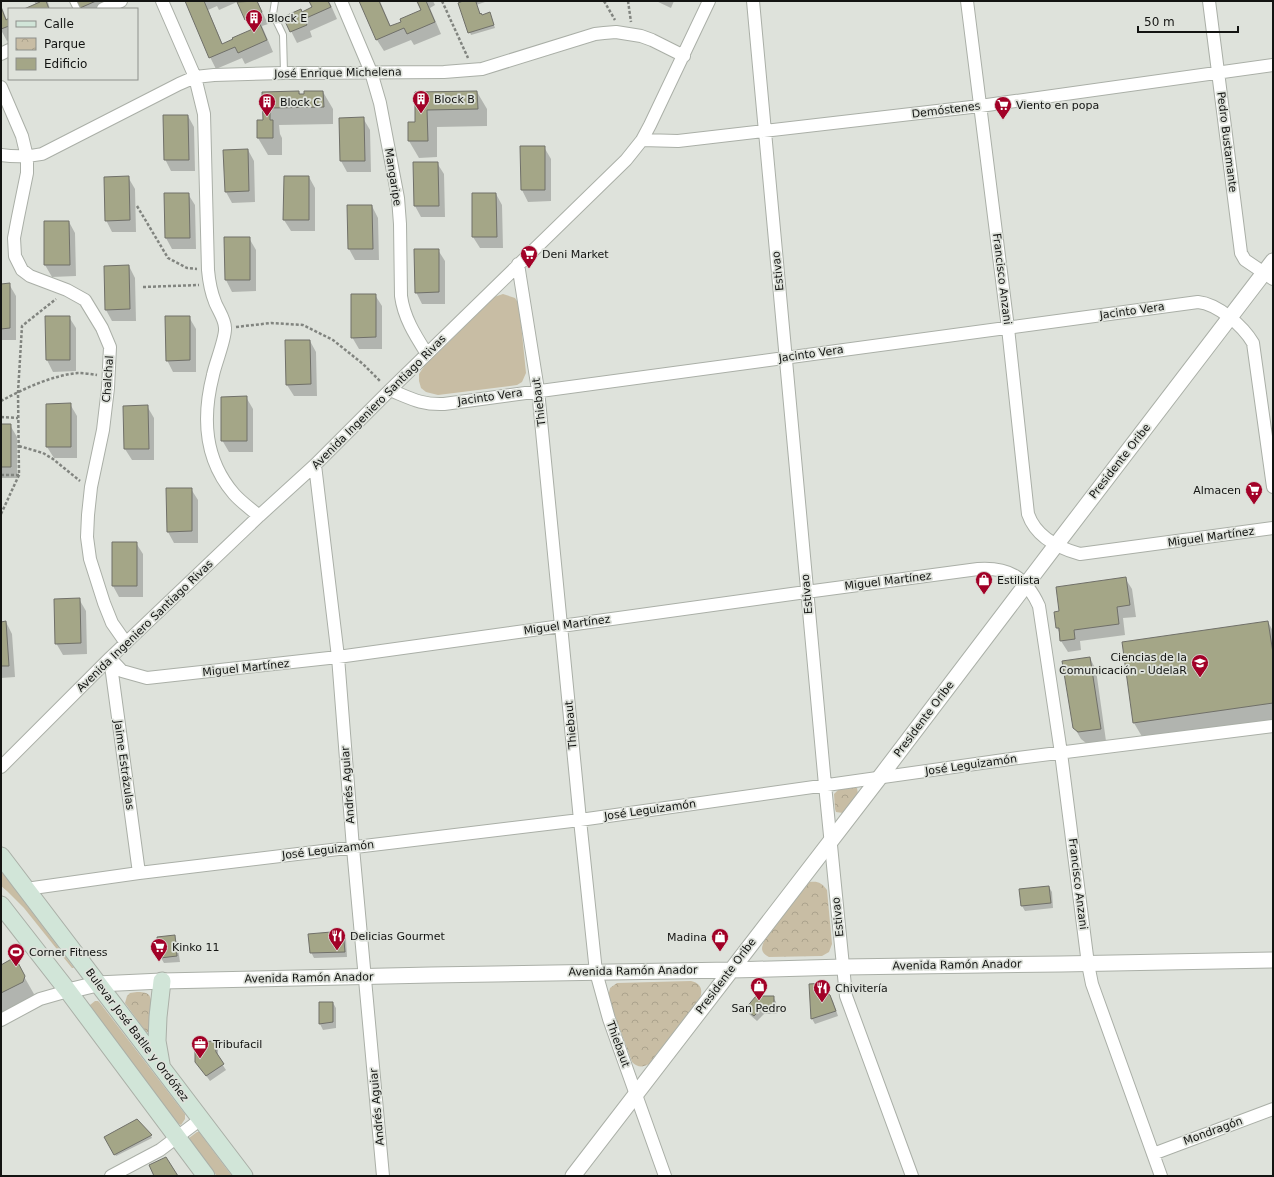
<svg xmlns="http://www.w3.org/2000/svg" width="1274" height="1177" viewBox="0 0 1274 1177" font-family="'DejaVu Sans',sans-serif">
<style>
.grass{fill:#c8bda4}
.park{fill:url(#park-crowns)}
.shadow{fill:#0003}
.building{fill:#a4a687;stroke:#707069}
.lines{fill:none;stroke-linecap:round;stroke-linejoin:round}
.service-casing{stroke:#aaafa7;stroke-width:8}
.minor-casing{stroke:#aaafa7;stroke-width:14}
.tertiary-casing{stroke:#aaafa7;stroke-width:17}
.secondary-casing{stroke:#aaafa7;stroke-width:19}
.path{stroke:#81847f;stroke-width:2.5;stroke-dasharray:3 2;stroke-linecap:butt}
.service{stroke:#fff;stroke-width:6}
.minor{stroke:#fff;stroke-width:12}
.tertiary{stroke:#fff;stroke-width:15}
.secondary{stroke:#d1e5d8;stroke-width:17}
.labels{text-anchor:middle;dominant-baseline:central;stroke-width:3.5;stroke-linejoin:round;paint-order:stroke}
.poi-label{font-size:11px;fill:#131412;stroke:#dee2db;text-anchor:start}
.street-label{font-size:11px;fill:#131412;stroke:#dee2db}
</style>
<defs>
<pattern id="park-crowns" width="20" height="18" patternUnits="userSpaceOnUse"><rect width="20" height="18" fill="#c8bda4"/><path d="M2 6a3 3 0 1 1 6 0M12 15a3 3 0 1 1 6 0" fill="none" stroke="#aba28c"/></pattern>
</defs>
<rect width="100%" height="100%" fill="#dee2db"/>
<path class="grass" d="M503 294 515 298 519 304 526 373 522 382 517 385 438 395 426 392 421 388 419 381V374L425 365 449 342 494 297Z
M1 871 74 968H72L24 908 7 891 1 886Z
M95 1001H98L100 1003 185 1114V1119L181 1125 176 1122 90 1007V1005Z
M197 1132H199L232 1176H217L189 1139V1138Z"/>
<path class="park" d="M849 788H857L858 794 845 811 843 813 836 812 835 809 834 794 839 789Z
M810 882C818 881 822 883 827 890L832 944 829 952 822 956 769 957C760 952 761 948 765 939L806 884Z
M691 981C701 983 703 990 700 998L649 1064C642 1068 637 1067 632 1062L608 997 610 988 617 983Z
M137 992C141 992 146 992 149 995 153 1001 154 1020 155 1028L150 1033 146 1032 125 1003 127 996 130 993Z"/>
<path class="shadow" d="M34 1H51L48 2 50 9H26L36 5Z
M79 1H110L108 9H82Z
M186 1H236L237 2 219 10 217 6 208 10 223 45 252 30 246 19 239 2 242 1H257L268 24 262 26 273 52 245 64 242 58 216 69 210 57Z
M311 1H329L337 19 310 31 312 37 297 43 284 17 302 13 314 8Z
M361 1H380L391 27 403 22 421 11 416 1H433L435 5 430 8 441 34 414 45 411 40 384 51 377 40Z
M466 1H488L476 5 480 15 491 16 495 28 471 35 459 3Z
M656 1H674L671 8Z
M1 5 7 20 9 19V40L7 41 1 30Z
M299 92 301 95 323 92 333 109V124L279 125 280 134 282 138V155H268L258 138 264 121 263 93Z
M477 92 487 109V126L437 127V157L419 158 409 141 416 123V93Z
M188 116 194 127 195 171H171L165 159Z
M363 118 370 130 371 172H347L341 161Z
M521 147H544L551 159V201L528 202 522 190Z
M248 150 254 161 255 202 232 203 226 192Z
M437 163 444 174 445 217H421L415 206Z
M128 177 135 189 136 232H112L106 220Z
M309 177 315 188V231H291L284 220Z
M188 194 195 205 196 249H172L166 238Z
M496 194 502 205 503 248H480L473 237Z
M348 206H372L378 218 379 260H355L349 249Z
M45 222H69L75 233 76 276 52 277 45 265Z
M225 238H249L256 250V291L232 292 226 280Z
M438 250 445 261V304H422L416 292Z
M129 266 135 278 136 321H112L106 310Z
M9 284 16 296V340H1V285Z
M375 295 382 306V349H359L352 337Z
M46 317H69L76 328V371L53 372 47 360Z
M189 317 196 329V372H173L167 360Z
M310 341 316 352 317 396H294L287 385Z
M246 397 253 409V452H229L222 440Z
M70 404 77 416V458H54L47 447Z
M147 406 154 418V460H132L125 449Z
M1 425H10L17 437V478H1Z
M191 489 198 500V543H174L168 532Z
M136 543 143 554V597H119L113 586Z
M1125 578 1132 589 1136 617 1123 618 1125 635 1080 641 1081 650 1068 652 1061 641 1060 634 1057 628 1060 612Z
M79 599 86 611 87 654 63 655 56 643Z
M6 622 12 634 15 677 1 678V623Z
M1268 622 1273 631V722L1144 740 1134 723 1123 643Z
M1090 658 1096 670 1106 741 1086 743 1081 739 1074 727Z
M1049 887 1052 892 1053 908 1025 911 1022 906Z
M343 932 346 938 347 957 314 958 311 952Z
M174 936 177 942 180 962 164 963 161 958 158 938Z
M14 959 34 994 32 999 1 1015V966Z
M824 984 827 990V994L830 996 833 1001 838 1016 815 1024 812 1019Z
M773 997 776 1002 777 1014H764L757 1021 749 1014 746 1009Z
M320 1003H333L336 1008V1028L323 1030 320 1024Z
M215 1042 218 1048V1058L226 1070 210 1081 200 1067Z
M151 1136 152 1138 116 1156 106 1138Z"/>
<path class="building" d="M40 1H46L49 9H24L40 2Z
M77 1H96L80 8Z
M185 1H204L222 44 233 39 232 38 255 28 250 17 245 20 237 2 257 1 262 12 256 15 267 40 238 53 235 47 209 58Z
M309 1H328L331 7 304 19 307 25 290 32 283 17 301 9 302 12 312 7Z
M359 1H379L390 26 401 22 400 19 421 10 417 1H426L435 22 407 34 404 28 376 40Z
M463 1H480L476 2 480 14 481 13 482 15 490 12 494 25 468 33 458 3Z
M1 7 6 20 9 18V26L1 29Z
M299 91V94H304V91H323L324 107 270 108V120H273V138H257V120H263L262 92Z
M477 91 478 109 427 110 428 141H408V122H415V92Z
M163 115H188L189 160H164Z
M364 117 365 161H340L339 118Z
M520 146H545V190H521Z
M248 149 249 191 225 192 223 150Z
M413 162H438L439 206H414Z
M129 176 130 220 105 221 104 177Z
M284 176H309V220H283Z
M164 193H189L190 238H165Z
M472 193H496L497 237H472Z
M347 205H372L373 249H348Z
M44 221H69L70 265H44Z
M224 237H250V280H225Z
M414 249H439V292L415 293Z
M129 265 130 309 105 310 104 266Z
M10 283V328L1 329V284Z
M351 294H376V337L351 338Z
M45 316H70V360H46Z
M165 316H190V360L166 361Z
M285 340H310L311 384 286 385Z
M247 396V441H221V397Z
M71 403V447H46V404Z
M148 405 149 449H124L123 406Z
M1 424H11V467H1Z
M166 488H192V531L167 532Z
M112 542H137V586H112Z
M1126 577 1130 605 1117 607 1119 624 1074 630 1075 639 1060 641 1059 628H1056L1054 612 1059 611 1056 587Z
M80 598 81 643 55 644 54 599Z
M6 621 9 666H1V622Z
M1268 621 1273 653V703L1133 723 1122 642Z
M1090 657 1101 729 1078 732 1073 728 1062 661Z
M1049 886 1051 903 1021 906 1019 889Z
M343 931 345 952 310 953 308 934Z
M175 935 177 956 160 958 157 937Z
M15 957 25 976 23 982 1 993V965Z
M825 983V992L830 995 836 1011 811 1019 809 984Z
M756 996H774V1008L761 1009 754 1016 745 1009Z
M319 1002H333V1022L319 1024Z
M215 1041 216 1052 224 1064 206 1076 195 1062V1042Z
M137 1119 152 1135 114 1155 104 1137Z
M166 1157 178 1176H154L149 1165Z"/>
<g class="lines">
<defs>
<path id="service" d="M73 1 77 9
M275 1 273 14 283 35 284 73"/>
<path id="minor" d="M162 1 195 77 204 114 208 270C209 281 211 292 215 302 218 310 225 319 225 328 226 338 215 364 213 375 202 418 204 459 234 494 241 502 251 509 259 516
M341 1 371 72 380 103 398 198 400 224 401 296C404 318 415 335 427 354
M753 1 825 785 846 996 912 1176
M967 1 1008 328 1028 514C1036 537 1058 548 1080 554L1273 528
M1209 1 1241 253 1245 260 1273 279
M103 9 121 1
M1 54 9 50
M1 87 22 136 27 157V173L18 217 14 238 15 256 22 270 30 276 67 290 85 300 102 328 110 347 108 388 103 430 91 487 88 515 87 537 90 559 104 603 112 623 126 643
M642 140 678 141 980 106 1273 65
M1 155C15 157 28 157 42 154L179 84 195 77 214 75 284 73 444 72 482 69 595 34 604 33 616 32 641 36 652 40 684 56
M518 264 538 390 580 820 596 972 609 1019 665 1176
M390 390C410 398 421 405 444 404L1198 302C1218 304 1243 326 1253 343L1273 487
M315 465 338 657 353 848 383 1176
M110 658 122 671 147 678 338 657 806 592 978 569C1008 567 1026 577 1039 606L1061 753 1088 964 1092 984 1161 1176
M110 658 139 873
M1 767 110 658 259 516 315 465 390 390 626 160 642 140 650 125 709 1
M26 889 139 873 580 820 1018 758 1273 726
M1 1020 40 999 68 991
M1153 1154 1273 1109
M111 1176 160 1150 201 1119"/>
<path id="tertiary" d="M68 991 97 984 162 981 431 975 731 970 844 967 1061 964 1273 960
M573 1176 880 777 1056 545 1273 261"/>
<path id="secondary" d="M1 856 244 1176
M1 905 68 991 206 1176
M161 1064 157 1041 158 1017 162 981"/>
</defs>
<use href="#service" class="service-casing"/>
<use href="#minor" class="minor-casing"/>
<use href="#tertiary" class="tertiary-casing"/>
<use href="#secondary" class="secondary-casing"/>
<path class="path" d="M442 1 468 58
M604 1 615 20
M628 1 631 22
M137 206 168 258 187 268 197 269
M143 287 199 285
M236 327 271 323 303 325 333 340 363 364 381 382
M1 401C23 389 53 375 78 373 84 373 91 374 97 375
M1 417 18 418
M19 446 43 453 53 459 80 481
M1 475H19
M1 514 19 475 18 392 22 326 56 299"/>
<use href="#service" class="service"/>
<use href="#minor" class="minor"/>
<use href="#tertiary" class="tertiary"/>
<use href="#secondary" class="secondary"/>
</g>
<defs>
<symbol id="building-pin" viewBox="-11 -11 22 30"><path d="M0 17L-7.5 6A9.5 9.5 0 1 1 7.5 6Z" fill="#a20127" stroke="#dee2db"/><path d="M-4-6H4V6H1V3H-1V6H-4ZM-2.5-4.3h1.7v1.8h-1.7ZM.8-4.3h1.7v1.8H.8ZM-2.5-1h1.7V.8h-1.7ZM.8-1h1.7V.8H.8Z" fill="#fff"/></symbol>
<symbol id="supermarket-pin" viewBox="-11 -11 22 30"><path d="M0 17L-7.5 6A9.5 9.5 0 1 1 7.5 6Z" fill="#a20127" stroke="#dee2db"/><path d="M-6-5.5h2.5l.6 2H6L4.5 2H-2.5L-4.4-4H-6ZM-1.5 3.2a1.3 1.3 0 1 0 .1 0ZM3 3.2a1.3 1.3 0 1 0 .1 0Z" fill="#fff"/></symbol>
<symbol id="shop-pin" viewBox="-11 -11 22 30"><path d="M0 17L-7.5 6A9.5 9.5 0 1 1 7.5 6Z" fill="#a20127" stroke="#dee2db"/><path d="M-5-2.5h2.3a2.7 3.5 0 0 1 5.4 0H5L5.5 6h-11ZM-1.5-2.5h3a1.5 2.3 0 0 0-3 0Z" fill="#fff"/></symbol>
<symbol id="university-pin" viewBox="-11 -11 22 30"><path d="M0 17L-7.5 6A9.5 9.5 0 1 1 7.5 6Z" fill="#a20127" stroke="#dee2db"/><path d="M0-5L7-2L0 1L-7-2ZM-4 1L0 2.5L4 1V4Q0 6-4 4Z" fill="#fff"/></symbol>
<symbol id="restaurant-pin" viewBox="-11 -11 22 30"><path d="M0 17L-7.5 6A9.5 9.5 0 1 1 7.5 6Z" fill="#a20127" stroke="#dee2db"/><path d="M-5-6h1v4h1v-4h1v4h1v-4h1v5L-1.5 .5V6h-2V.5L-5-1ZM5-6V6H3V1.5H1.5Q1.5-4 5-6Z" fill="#fff"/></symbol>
<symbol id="stadium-pin" viewBox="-11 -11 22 30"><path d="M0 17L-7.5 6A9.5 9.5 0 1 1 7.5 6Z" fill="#a20127" stroke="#dee2db"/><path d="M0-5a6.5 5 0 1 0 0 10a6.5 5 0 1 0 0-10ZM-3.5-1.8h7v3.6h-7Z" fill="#fff"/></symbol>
<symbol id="office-pin" viewBox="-11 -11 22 30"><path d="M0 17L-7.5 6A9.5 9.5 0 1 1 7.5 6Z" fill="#a20127" stroke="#dee2db"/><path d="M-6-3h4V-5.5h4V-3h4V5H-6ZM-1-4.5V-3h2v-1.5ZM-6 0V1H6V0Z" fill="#fff"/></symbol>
</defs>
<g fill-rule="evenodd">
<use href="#building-pin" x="244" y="8" width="20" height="27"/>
<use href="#building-pin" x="411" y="89" width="20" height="27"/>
<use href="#building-pin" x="257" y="92" width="20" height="27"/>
<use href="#supermarket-pin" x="993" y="95" width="20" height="27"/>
<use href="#supermarket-pin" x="519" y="244" width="20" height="27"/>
<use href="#supermarket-pin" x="1244" y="480" width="20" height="27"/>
<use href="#shop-pin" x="974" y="570" width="20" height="27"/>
<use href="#university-pin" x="1190" y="653" width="20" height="27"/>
<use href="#restaurant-pin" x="327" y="926" width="20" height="27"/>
<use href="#shop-pin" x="710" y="927" width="20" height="27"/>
<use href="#supermarket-pin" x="149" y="937" width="20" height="27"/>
<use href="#stadium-pin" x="6" y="942" width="20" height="27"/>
<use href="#shop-pin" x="749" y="976" width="20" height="27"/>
<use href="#restaurant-pin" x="812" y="978" width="20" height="27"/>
<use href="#office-pin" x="190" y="1034" width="20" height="27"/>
</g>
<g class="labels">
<g class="poi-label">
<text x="267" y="18">Block E</text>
<text x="434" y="99">Block B</text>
<text x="280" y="102">Block C</text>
<text x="1016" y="105">Viento en popa</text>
<text x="542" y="254">Deni Market</text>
<text x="1241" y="490" text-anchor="end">Almacen</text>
<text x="997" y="580">Estilista</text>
<text x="1187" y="657" text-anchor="end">Ciencias de la<tspan x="1187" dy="13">Comunicación - UdelaR</tspan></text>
<text x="350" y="936">Delicias Gourmet</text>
<text x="707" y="937" text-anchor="end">Madina</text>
<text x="172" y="947">Kinko 11</text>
<text x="29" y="952">Corner Fitness</text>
<text x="835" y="988">Chivitería</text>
<text x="759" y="1008" text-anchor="middle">San Pedro</text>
<text x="213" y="1044">Tribufacil</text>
</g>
<g class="street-label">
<text transform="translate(338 73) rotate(-1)">José Enrique Michelena</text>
<text transform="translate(946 110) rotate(-7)">Demóstenes</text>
<text transform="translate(1227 142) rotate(83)">Pedro Bustamante</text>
<text transform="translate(393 177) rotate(81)">Mangaripe</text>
<text transform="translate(778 271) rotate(-96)">Estivao</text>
<text transform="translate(1002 279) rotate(83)">Francisco Anzani</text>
<text transform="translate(1132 311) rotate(-8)">Jacinto Vera</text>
<text transform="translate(811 354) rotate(-8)">Jacinto Vera</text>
<text transform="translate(108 379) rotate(-86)">Chalchal</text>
<text transform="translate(490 397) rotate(-8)">Jacinto Vera</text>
<text transform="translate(379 402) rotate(-45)">Avenida Ingeniero Santiago Rivas</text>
<text transform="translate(539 402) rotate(-97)">Thiebaut</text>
<text transform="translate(1120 461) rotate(-52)">Presidente Oribe</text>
<text transform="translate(1211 537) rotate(-8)">Miguel Martínez</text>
<text transform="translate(888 581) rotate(-7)">Miguel Martínez</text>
<text transform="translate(807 594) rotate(-95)">Estivao</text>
<text transform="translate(567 625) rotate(-8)">Miguel Martínez</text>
<text transform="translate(145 626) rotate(-44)">Avenida Ingeniero Santiago Rivas</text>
<text transform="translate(246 668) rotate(-6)">Miguel Martínez</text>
<text transform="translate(924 719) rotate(-53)">Presidente Oribe</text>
<text transform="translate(571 725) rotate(-95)">Thiebaut</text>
<text transform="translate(124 765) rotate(82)">Jaime Estrázulas</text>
<text transform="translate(971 765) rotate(-8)">José Leguizamón</text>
<text transform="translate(348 785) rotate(-94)">Andrés Aguiar</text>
<text transform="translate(650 810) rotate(-8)">José Leguizamón</text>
<text transform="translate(328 850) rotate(-7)">José Leguizamón</text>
<text transform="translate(1078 884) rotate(83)">Francisco Anzani</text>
<text transform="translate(838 917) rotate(-96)">Estivao</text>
<text transform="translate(957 965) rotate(-1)">Avenida Ramón Anador</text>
<text transform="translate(633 971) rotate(-1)">Avenida Ramón Anador</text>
<text transform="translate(726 976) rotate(-53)">Presidente Oribe</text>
<text transform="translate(309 978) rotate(-1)">Avenida Ramón Anador</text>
<text transform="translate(137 1035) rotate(53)">Bulevar José Batlle y Ordóñez</text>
<text transform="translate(618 1044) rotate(70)">Thiebaut</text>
<text transform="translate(377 1107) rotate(-95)">Andrés Aguiar</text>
<text transform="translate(1213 1131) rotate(-20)">Mondragón</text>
</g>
</g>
<rect width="1274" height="1177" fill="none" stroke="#131412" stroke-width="4"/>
<rect x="8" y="8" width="130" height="72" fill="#dee2db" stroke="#8d908b"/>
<rect x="16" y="21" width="20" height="6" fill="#d1e5d8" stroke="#8d908b"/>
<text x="44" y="28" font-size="12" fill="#131412">Calle</text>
<rect x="16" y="38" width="20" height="12" fill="url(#park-crowns)" stroke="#8d908b"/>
<text x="44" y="48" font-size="12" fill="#131412">Parque</text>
<rect x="16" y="58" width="20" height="12" fill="#a4a687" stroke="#8d908b"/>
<text x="44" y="68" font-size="12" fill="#131412">Edificio</text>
<path d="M1138 26v6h100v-6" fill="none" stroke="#131412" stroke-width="2"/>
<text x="1144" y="26" font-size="12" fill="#131412" stroke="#dee2db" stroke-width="3" paint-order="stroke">50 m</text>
</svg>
